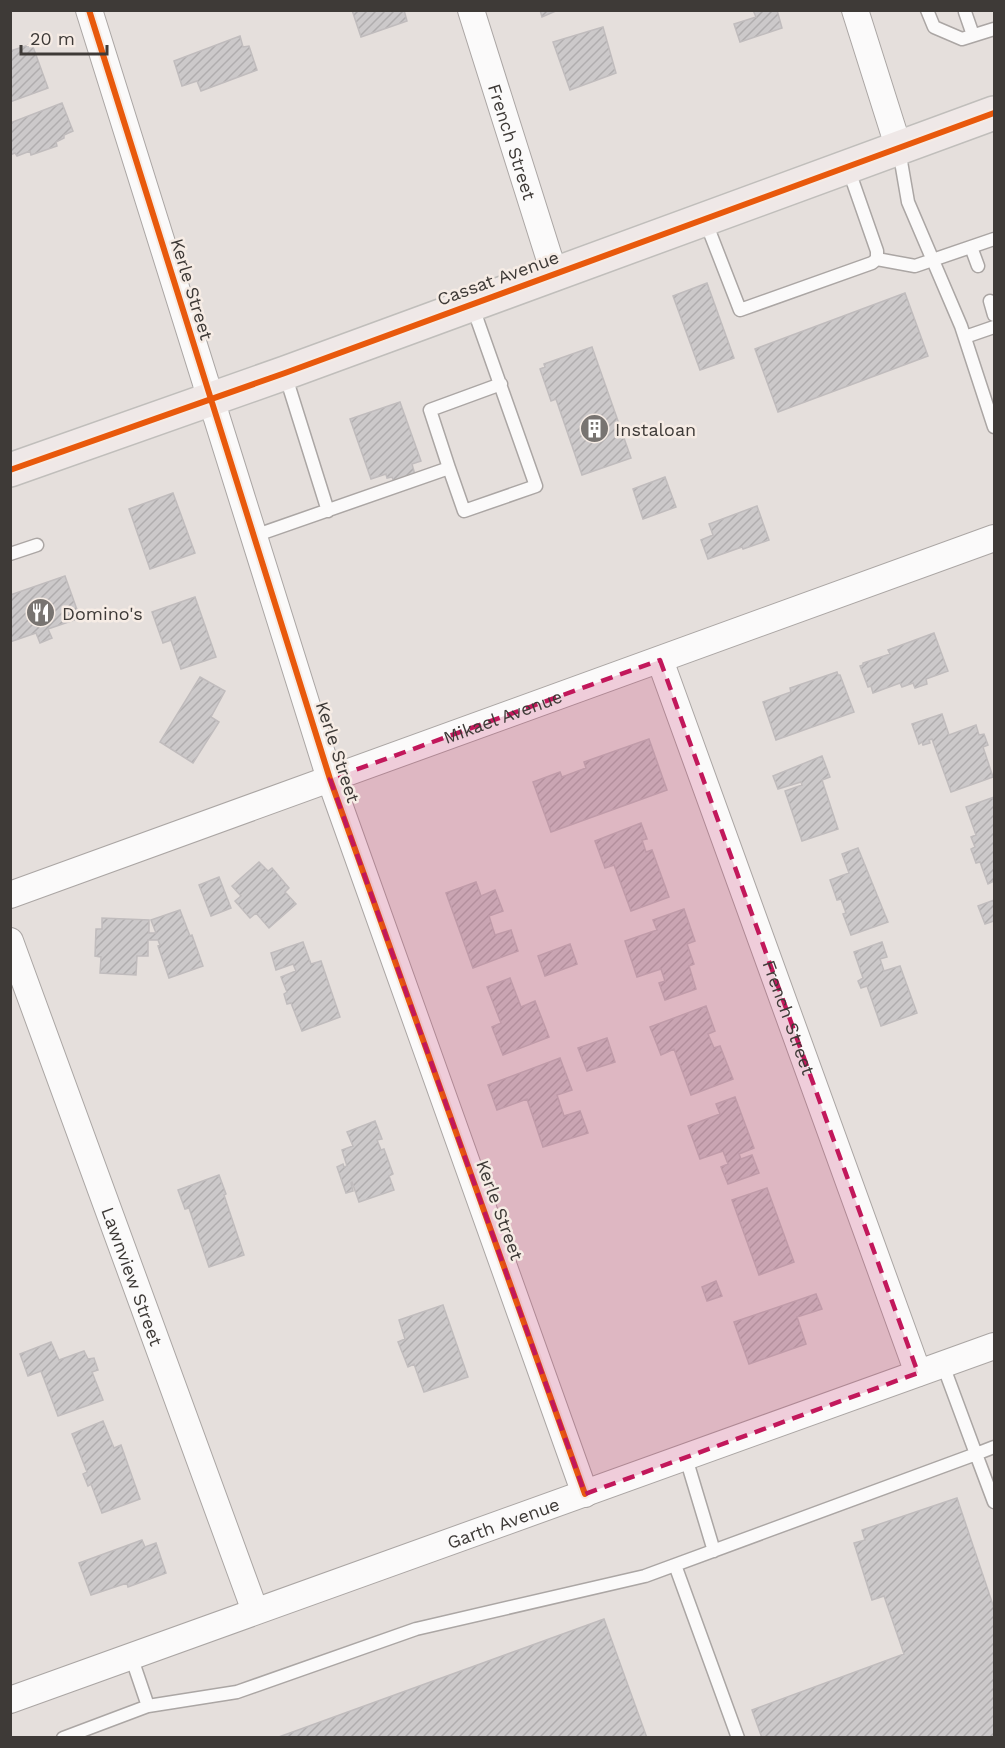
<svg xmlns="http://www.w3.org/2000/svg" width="1005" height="1748" viewBox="0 0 1005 1748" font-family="'Work Sans',sans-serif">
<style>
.building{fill:url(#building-hatch);stroke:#c0bcbd;stroke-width:1.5}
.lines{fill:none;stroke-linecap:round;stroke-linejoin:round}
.service-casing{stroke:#aba6a4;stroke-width:15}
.minor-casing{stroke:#aba6a4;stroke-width:28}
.primary-casing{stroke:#c0bebb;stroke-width:36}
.service{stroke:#fbfafa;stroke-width:12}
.minor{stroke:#fbfafa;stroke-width:26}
.primary{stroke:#efe8e7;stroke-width:33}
.cycleway-casing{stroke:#f6ece5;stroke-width:10}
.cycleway{stroke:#e8590c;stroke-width:6}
.marked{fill:#c2185b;fill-opacity:0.2;stroke:#c2185b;stroke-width:4.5;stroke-dasharray:12 8;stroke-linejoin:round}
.labels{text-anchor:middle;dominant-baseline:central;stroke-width:5;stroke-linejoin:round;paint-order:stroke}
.street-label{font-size:18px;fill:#3e3a37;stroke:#f6ece5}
.poi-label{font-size:18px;fill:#3e3a37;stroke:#f6ece5;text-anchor:start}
</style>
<defs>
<pattern id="building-hatch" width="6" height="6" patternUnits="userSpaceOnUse" patternTransform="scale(1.5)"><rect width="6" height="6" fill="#ccc9ca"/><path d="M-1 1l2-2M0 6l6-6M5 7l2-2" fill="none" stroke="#b0adae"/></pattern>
</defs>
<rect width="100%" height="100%" fill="#e5dfdc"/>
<path class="building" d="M352 10H404L407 21 361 37Z
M540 10H558L542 17Z
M753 10H777L782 28 740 42 734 24 756 17Z
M603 27 616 73 570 90 553 42Z
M240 36 243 47 249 46 257 70 201 91 197 81 182 86 174 61Z
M32 44 48 88 10 102V51Z
M62 103 73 131 64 135V138L56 142 57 146 31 155 30 151 17 156 15 153 10 155V123Z
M707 283 734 358 700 370 673 296Z
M905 293 928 356 778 412 755 349Z
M592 347 631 458 582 475 556 399 551 401 540 369 545 367 544 364Z
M400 402 421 461 412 464 415 475 394 482 392 477 387 478 386 474 371 479 350 419Z
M665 477 676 507 643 519 633 489Z
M173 493 195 553 150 569 129 509Z
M757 506 769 540 743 549 742 547 708 559 701 540 713 535 709 524Z
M65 576 80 618 48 629 52 638 40 643 36 633 10 642V595Z
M195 597 216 657 181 669 171 640 163 643 152 612Z
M934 633 948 671 926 679 927 684 915 688 913 683 902 687 900 683 873 693 871 686 868 687 860 666 863 665V663L890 654 888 650Z
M837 672 838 675H840L854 712 776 740 763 702 791 692 790 688Z
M200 677 225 691 211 717 219 722 193 763 160 742Z
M942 714 949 735 976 725 979 735 984 734 988 745 983 747 993 777 951 792 932 739 929 740 930 743 923 745 922 742 919 744 912 724Z
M649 739 667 790 551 832 533 782 560 772 562 777 586 768 584 762Z
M822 756 830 777 822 780 838 829 802 841 785 791 802 785 801 782 778 789 773 776Z
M994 797V881L988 884 980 862 976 863 971 849 975 847 971 837 976 835 966 807Z
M641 823 647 839 642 840 646 852 652 850 669 897 631 911 614 865 605 868 595 841Z
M858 848 888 922 851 935 843 914 846 913 841 899 837 900 830 880 849 873 842 854Z
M259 862 268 871 272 868 289 888 285 892 296 904 269 928 256 913 250 918 235 901 241 896 232 886Z
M219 877 231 908 211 916 199 885Z
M476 882 481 896 495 890 503 911 489 916 495 935 511 930 518 951 473 968 446 893Z
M994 900V921L985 924 978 906Z
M684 909 695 941 687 944 694 964 689 966 696 989 665 1000 659 983 665 981 661 969 637 977 625 941 657 930 653 920Z
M180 910 190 936 192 935 203 966 169 978 158 946 160 945 158 940H148V956H137L136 975 100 973 101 957 95 956 96 929H102V918L149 920V933H156L151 920Z
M303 942 311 964 321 961 340 1017 302 1031 291 1003 287 1004 284 994 287 992 281 977 296 971 293 964 276 970 271 953Z
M882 942 887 957 880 959 884 971 900 966 917 1013 881 1026 867 986 861 988 858 981 863 978 854 952Z
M570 944 577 964 545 976 538 956Z
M510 978 521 1007 535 1001 549 1037 503 1055 492 1027 501 1023 487 987Z
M706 1006 715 1031 708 1034 714 1048 720 1046 733 1079 691 1095 674 1049 661 1055 650 1027Z
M607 1038 615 1062 587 1071 578 1048Z
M560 1058 572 1090 557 1095 564 1116 580 1111 588 1133 543 1147 527 1099 497 1110 488 1085Z
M735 1097 754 1148 739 1154 741 1159 752 1155 759 1173 728 1184 721 1167 728 1164 723 1151 700 1159 688 1126 720 1114 716 1104Z
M375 1121 382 1139 377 1140 381 1150 384 1149 393 1174 389 1176 394 1190 359 1202 352 1182 351 1183 353 1191 346 1193 337 1167 343 1164 344 1167 347 1166 342 1150 353 1146 347 1132Z
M219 1175 226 1194 224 1195 244 1255 209 1267 189 1208 185 1209 178 1190Z
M767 1188 794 1262 759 1275 732 1200Z
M716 1281 722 1296 707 1301 702 1287Z
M816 1294 822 1309 797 1317 806 1344 749 1364 734 1322Z
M443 1305 468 1377 424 1392 414 1364 408 1367 398 1342 405 1339 399 1320Z
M51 1342 59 1360 84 1351 88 1359 94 1358 98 1370 92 1372 103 1400 58 1416 41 1371 28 1376 20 1354Z
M103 1421 114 1448 121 1445 140 1499 102 1513 91 1484 88 1486 83 1474 87 1472 72 1434Z
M957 1498 994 1608V1738H762L752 1710 904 1654 884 1596 872 1600 854 1543 865 1540 862 1530Z
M142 1540 145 1547 156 1543 166 1573 128 1587 127 1583 91 1595 79 1563Z
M604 1619 647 1738H276Z"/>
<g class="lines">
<defs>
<path id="service" d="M927 10 934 27 962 39 994 29
M965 12 973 35
M899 150 908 202 961 326 994 427
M705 220 740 310 872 263 877 259V251L848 168
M971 247 978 266
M877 259 915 266 994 239
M990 301 994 315
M965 337 994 327
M285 374 328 511
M449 468 430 410 501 384
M254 536 449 468 464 511 536 486 472 305
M10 554 37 545
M943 1365 976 1454 994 1447
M686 1458 714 1551
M675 1565 738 1738
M131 1656 148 1706
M63 1738 148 1706 237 1692 416 1629 645 1576 976 1454 994 1502"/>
<g id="minor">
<path d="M89 10 330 779 585 1494"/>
<path id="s1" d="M471 10 554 273"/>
<path d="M855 10 899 149"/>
<path id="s2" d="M660 660 918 1373"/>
<path id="s3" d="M10 895 994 538"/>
<path id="s4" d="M10 941 255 1611"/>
<path id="s5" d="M10 1700 994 1346"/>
</g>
<path id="primary" d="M10 470 285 373 994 113"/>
</defs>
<use href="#service" class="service-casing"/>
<use href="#minor" class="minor-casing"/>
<use href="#primary" class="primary-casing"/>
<use href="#service" class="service"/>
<use href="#minor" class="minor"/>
<use href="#primary" class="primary"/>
<defs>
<path id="cycleway" d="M89 10 330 779 585 1494
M10 470 285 373 994 113"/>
</defs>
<use href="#cycleway" class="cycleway-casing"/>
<use href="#cycleway" class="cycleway"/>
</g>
<path class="marked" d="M660 660 918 1373 585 1494 330 779Z"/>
<defs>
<symbol id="building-disc" viewBox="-11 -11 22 22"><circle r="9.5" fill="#787471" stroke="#f6ece5"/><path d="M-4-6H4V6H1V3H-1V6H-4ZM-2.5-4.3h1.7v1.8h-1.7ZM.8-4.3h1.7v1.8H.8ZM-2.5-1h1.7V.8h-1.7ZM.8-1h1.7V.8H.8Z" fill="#fff"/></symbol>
<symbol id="restaurant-disc" viewBox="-11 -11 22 22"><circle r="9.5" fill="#787471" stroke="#f6ece5"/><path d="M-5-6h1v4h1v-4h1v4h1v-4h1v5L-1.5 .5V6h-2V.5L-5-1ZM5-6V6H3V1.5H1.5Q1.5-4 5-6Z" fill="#fff"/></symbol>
</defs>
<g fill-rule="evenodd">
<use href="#building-disc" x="578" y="412" width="33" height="33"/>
<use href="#restaurant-disc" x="24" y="596" width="33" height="33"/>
</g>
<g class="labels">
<g class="street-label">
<text stroke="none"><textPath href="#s1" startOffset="138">French Street</textPath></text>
<text transform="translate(498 278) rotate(-20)">Cassat Avenue</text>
<text transform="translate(192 289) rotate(73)">Kerle Street</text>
<text stroke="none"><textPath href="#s3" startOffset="524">Mikael Avenue</textPath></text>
<text transform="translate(338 752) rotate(72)">Kerle Street</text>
<text stroke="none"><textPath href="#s2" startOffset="380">French Street</textPath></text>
<text transform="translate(500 1210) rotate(70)">Kerle Street</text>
<text stroke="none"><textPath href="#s4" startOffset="357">Lawnview Street</textPath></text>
<text stroke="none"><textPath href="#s5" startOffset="524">Garth Avenue</textPath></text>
</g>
<g class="poi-label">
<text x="615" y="429">Instaloan</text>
<text x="62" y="613">Domino's</text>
</g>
</g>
<rect width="1005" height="1748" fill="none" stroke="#3e3a37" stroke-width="24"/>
<path d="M21 45v9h86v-9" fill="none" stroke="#3e3a37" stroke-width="3"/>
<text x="30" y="45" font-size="18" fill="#3e3a37" stroke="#f6ece5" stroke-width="4.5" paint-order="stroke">20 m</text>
</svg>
